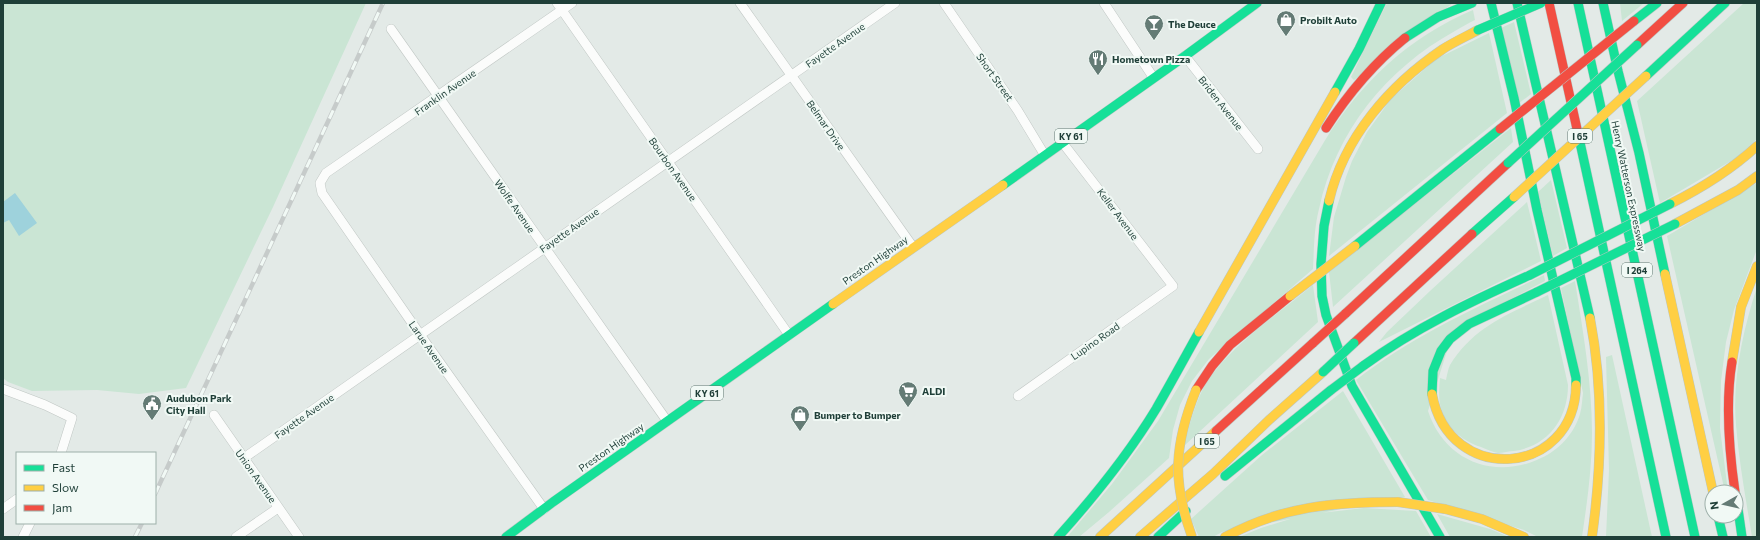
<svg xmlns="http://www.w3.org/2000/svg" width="1760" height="540" viewBox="0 0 1760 540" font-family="Commissioner,sans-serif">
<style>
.green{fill:#cae5d4}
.water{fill:#9ed2dc}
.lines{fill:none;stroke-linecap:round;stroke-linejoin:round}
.street-casing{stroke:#c0c7c4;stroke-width:10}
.fast-casing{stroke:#bbc6c3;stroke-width:10}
.slow-casing{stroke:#bbc6c3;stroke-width:10}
.jam-casing{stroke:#bbc6c3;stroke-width:10}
.street{stroke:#fbfcfb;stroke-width:9}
.fast{stroke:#16e098;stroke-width:9}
.slow{stroke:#ffcf43;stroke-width:9}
.jam{stroke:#f24e42;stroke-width:9}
.rail-casing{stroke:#c6cbca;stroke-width:4.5}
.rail{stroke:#f1f9f5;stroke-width:3;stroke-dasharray:9;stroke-linecap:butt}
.fast-bridge-casing{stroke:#bbc6c3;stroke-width:10;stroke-linecap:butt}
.slow-bridge-casing{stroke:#bbc6c3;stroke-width:10;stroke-linecap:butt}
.jam-bridge-casing{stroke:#bbc6c3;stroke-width:10;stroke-linecap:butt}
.fast-bridge{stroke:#16e098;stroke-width:9}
.slow-bridge{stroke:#ffcf43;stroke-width:9}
.jam-bridge{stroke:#f24e42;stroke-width:9}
.labels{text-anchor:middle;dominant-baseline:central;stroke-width:4;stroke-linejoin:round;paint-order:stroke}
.shield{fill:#f1f9f5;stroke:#5e7771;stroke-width:1}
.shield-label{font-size:9px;font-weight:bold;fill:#1f3f38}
.poi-label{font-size:10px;font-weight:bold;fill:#1f3f38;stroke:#f1f9f5;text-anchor:start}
.street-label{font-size:10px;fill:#1f3f38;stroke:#f1f9f5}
</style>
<rect width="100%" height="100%" fill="#e3eae7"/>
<path class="green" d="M3 3H366L273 207 186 388 139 394 97 390 32 391 8 382 3 378Z
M1387 3H1453L1354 80 1351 77Z
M1620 3H1644L1622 21Z
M1744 3H1757V139L1736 158 1660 203 1637 101Z
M1473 10 1475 20C1468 23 1462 27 1455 31 1386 69 1336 131 1319 209 1314 228 1314 249 1313 269L1209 359 1192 381 1180 405 1173 430 1169 458 1109 512 1079 537H1067L1112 484 1158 421 1324 142C1360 83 1409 37 1473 10Z
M1514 22 1531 94 1518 104 1501 28Z
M1489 33 1507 113 1329 256 1334 217 1346 177 1352 161 1367 132 1391 99 1436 59Z
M1511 128 1513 142 1333 307 1329 272Z
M1551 180 1567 248 1553 256 1538 192Z
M1757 183V249L1734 310 1726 342 1721 381 1720 428 1728 492H1725L1667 236Z
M1527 202 1541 261 1379 342 1387 332 1430 291Z
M1544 275 1545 281 1454 329 1428 411C1444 460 1494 481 1541 458 1559 450 1574 434 1580 414 1582 407 1582 400 1583 393L1561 288 1575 281C1583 332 1592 382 1592 433 1592 468 1587 503 1582 537H1538L1524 530 1428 500 1356 380C1413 335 1480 306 1544 275Z
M1313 285 1318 322 1184 446C1188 429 1197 397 1207 382 1231 345 1278 314 1313 285Z
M1757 287V537H1752C1746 500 1739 462 1736 425 1732 379 1743 330 1757 287Z
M1548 295 1568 385C1568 419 1548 446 1514 451 1509 451 1503 453 1498 453 1493 452 1486 449 1481 447 1464 442 1448 429 1442 411 1438 401 1439 389 1440 378L1446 380C1447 375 1448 369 1450 365 1474 326 1509 314 1548 295Z
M1612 355 1652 537H1606L1609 470 1606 357Z
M1343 391 1405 497 1222 532 1213 537H1199L1191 519 1262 455Z
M1364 508 1416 511 1431 537H1239L1261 528 1303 515Z
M1437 514 1490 529 1509 537H1450Z"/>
<path class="water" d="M15 193 37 223 19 236 9 220 3 223V202Z"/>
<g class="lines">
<defs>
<path id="street" d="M557 3 789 335
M740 3 913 247
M944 3 1018 111 1044 154
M1104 3 1153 77
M391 29 667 421
M1185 56 1258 149
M3 389 45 405 72 418 61 453
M1018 396 1173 286 1062 142
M214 415 299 537
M244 458 895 3
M3 509 17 499
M544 509 428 346 322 193 320 183 326 173 572 3
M23 537 30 523
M236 537 278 508"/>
<path id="fast" d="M1491 3 1514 98 1537 210 1576 378V385
M1517 3 1590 318
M1578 3 1695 537
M1603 3 1618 71 1639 153 1665 274
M1634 21 1657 3
M1405 38 1438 17 1472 3
M1646 76 1725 3
M1335 92 1359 49 1381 3
M1579 138 1666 537
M1003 185 1185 56 1257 3
M1329 201 1324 226 1321 264 1322 296 1326 315 1352 386 1440 537
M1472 234 1514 197
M1355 246 1500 129
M1363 366C1415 328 1472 301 1530 275
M1432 394 1433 371 1441 351 1450 339 1469 324 1537 292
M1225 476 1331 390
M1736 495 1742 537
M1718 516 1723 537
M506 537 553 502 833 304
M1058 537C1094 497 1128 455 1156 409 1171 383 1185 357 1199 332
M1158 537 1186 511"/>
<path id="slow" d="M1329 201C1344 137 1390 85 1443 49 1454 42 1467 36 1478 30
M1670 204C1702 188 1731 170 1757 146
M1675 224 1738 190 1757 176
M1665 274 1713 492
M833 304 1003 185
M1590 318C1604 391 1602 464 1592 537
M1199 332 1335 92
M1732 362 1741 307 1757 266
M1432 394C1449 487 1575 477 1576 385
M1445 509 1482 519 1524 537
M1100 537 1216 431
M1140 537 1213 474 1269 420 1323 372
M1225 537C1282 506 1334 502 1398 502"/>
<path id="jam" d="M1549 3 1579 138
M1637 45 1683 3
M1326 128C1348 94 1373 64 1405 38
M1345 314 1508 163
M1354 343 1472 234
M1732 362C1725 404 1729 450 1735 492
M1196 390 1212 366 1230 345 1290 296
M1216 431 1313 343"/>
</defs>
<use href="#street" class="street-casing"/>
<use href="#fast" class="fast-casing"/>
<use href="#slow" class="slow-casing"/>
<use href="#jam" class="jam-casing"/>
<use href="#street" class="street"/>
<use href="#fast" class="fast"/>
<use href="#slow" class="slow"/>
<use href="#jam" class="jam"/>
<defs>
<path id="rail" d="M155 494 383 3
M135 537 142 523"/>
</defs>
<use href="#rail" class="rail-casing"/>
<use href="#rail" class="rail"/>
<defs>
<path id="fast-bridge" d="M1478 30 1541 3
M1508 163 1637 45
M1530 275 1670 204
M1537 292 1675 224
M1323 372 1354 343
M1331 390 1363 366"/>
<path id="slow-bridge" d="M1514 197 1646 76
M1290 296 1355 246
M1398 502 1445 509
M1192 537C1172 481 1174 445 1196 390"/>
<path id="jam-bridge" d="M1500 129 1634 21
M1313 343 1345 314"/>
</defs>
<use href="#fast-bridge" class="fast-bridge-casing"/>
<use href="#slow-bridge" class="slow-bridge-casing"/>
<use href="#jam-bridge" class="jam-bridge-casing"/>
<use href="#fast-bridge" class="fast-bridge"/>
<use href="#slow-bridge" class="slow-bridge"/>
<use href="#jam-bridge" class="jam-bridge"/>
</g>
<defs>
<symbol id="shop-pin" viewBox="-11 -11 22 30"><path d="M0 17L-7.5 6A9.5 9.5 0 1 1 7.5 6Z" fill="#647b75" stroke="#f1f9f5"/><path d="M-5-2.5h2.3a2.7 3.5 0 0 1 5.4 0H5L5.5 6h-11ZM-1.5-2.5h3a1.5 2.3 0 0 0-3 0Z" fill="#fff"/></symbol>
<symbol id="bar-pin" viewBox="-11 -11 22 30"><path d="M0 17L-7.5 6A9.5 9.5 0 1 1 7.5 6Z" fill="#647b75" stroke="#f1f9f5"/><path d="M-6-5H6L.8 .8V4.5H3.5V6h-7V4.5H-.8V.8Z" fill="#fff"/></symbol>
<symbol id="restaurant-pin" viewBox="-11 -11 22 30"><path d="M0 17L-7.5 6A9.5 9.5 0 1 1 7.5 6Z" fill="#647b75" stroke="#f1f9f5"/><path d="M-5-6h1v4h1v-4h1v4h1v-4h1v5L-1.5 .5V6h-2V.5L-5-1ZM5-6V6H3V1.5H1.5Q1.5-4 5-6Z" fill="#fff"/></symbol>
<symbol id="supermarket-pin" viewBox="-11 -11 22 30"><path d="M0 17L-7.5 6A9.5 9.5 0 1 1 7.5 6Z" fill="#647b75" stroke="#f1f9f5"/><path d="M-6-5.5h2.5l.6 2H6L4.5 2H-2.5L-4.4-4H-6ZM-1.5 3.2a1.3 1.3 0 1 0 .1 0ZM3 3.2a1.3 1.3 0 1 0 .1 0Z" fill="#fff"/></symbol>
<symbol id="civic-pin" viewBox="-11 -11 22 30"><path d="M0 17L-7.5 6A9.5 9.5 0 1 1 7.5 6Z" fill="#647b75" stroke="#f1f9f5"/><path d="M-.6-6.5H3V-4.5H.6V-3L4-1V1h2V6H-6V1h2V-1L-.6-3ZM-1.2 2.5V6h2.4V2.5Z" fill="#fff"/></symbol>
</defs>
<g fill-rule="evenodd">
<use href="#shop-pin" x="1275" y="9" width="22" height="30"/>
<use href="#bar-pin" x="1143" y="13" width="22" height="30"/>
<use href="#restaurant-pin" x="1087" y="48" width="22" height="30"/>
<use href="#supermarket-pin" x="897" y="380" width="22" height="30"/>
<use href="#civic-pin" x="141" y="393" width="22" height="30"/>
<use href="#shop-pin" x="789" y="404" width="22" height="30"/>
</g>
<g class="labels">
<g class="shield">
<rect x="1055" y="129" width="32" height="14" rx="3"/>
<rect x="1568" y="129" width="24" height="14" rx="3"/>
<rect x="1622" y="263" width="30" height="14" rx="3"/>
<rect x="691" y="386" width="32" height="14" rx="3"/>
<rect x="1195" y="434" width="24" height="14" rx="3"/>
</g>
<g class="shield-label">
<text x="1071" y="136">KY 61</text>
<text x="1580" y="136">I 65</text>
<text x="1637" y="270">I 264</text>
<text x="707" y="393">KY 61</text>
<text x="1207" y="441">I 65</text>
</g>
<g class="poi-label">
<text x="1300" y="20">Probilt Auto</text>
<text x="1168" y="24">The Deuce</text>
<text x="1112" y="59">Hometown Pizza</text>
<text x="922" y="391">ALDI</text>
<text x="166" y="398">Audubon Park<tspan x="166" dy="12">City Hall</tspan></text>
<text x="814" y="415">Bumper to Bumper</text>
</g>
<g class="street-label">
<text transform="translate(835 45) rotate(-35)">Fayette Avenue</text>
<text transform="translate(995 77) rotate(55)">Short Street</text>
<text transform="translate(445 92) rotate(-35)">Franklin Avenue</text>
<text transform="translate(1221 103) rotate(52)">Briden Avenue</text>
<text transform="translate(826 125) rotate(55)">Belmar Drive</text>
<text transform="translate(673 169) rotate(55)">Bourbon Avenue</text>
<text transform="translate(1629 186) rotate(78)">Henry Watterson Expressway</text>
<text transform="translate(515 206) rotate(55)">Wolfe Avenue</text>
<text transform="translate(1118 214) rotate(53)">Keller Avenue</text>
<text transform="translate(569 230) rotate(-35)">Fayette Avenue</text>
<text transform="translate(875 260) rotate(-35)">Preston Highway</text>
<text transform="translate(1095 341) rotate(-35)">Lupino Road</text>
<text transform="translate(429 347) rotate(55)">Larue Avenue</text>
<text transform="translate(304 416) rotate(-35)">Fayette Avenue</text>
<text transform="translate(611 447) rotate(-35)">Preston Highway</text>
<text transform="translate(256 476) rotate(55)">Union Avenue</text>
</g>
</g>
<rect width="1760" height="540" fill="none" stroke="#1f3f38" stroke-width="8"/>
<rect x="16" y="452" width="140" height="72" fill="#f1f9f5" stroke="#9dafa9"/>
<rect x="24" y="465" width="20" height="6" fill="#16e098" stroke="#9dafa9"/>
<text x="52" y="472" font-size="12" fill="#1f3f38">Fast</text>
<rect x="24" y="485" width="20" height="6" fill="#ffcf43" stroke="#9dafa9"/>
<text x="52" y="492" font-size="12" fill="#1f3f38">Slow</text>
<rect x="24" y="505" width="20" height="6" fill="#f24e42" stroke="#9dafa9"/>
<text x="52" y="512" font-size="12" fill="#1f3f38">Jam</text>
<g transform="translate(1724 504) rotate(262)"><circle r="19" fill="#f1f9f5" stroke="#9dafa9"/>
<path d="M0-3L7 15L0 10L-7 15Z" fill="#647b75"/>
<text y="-6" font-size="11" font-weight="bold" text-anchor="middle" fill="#1f3f38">N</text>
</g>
</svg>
